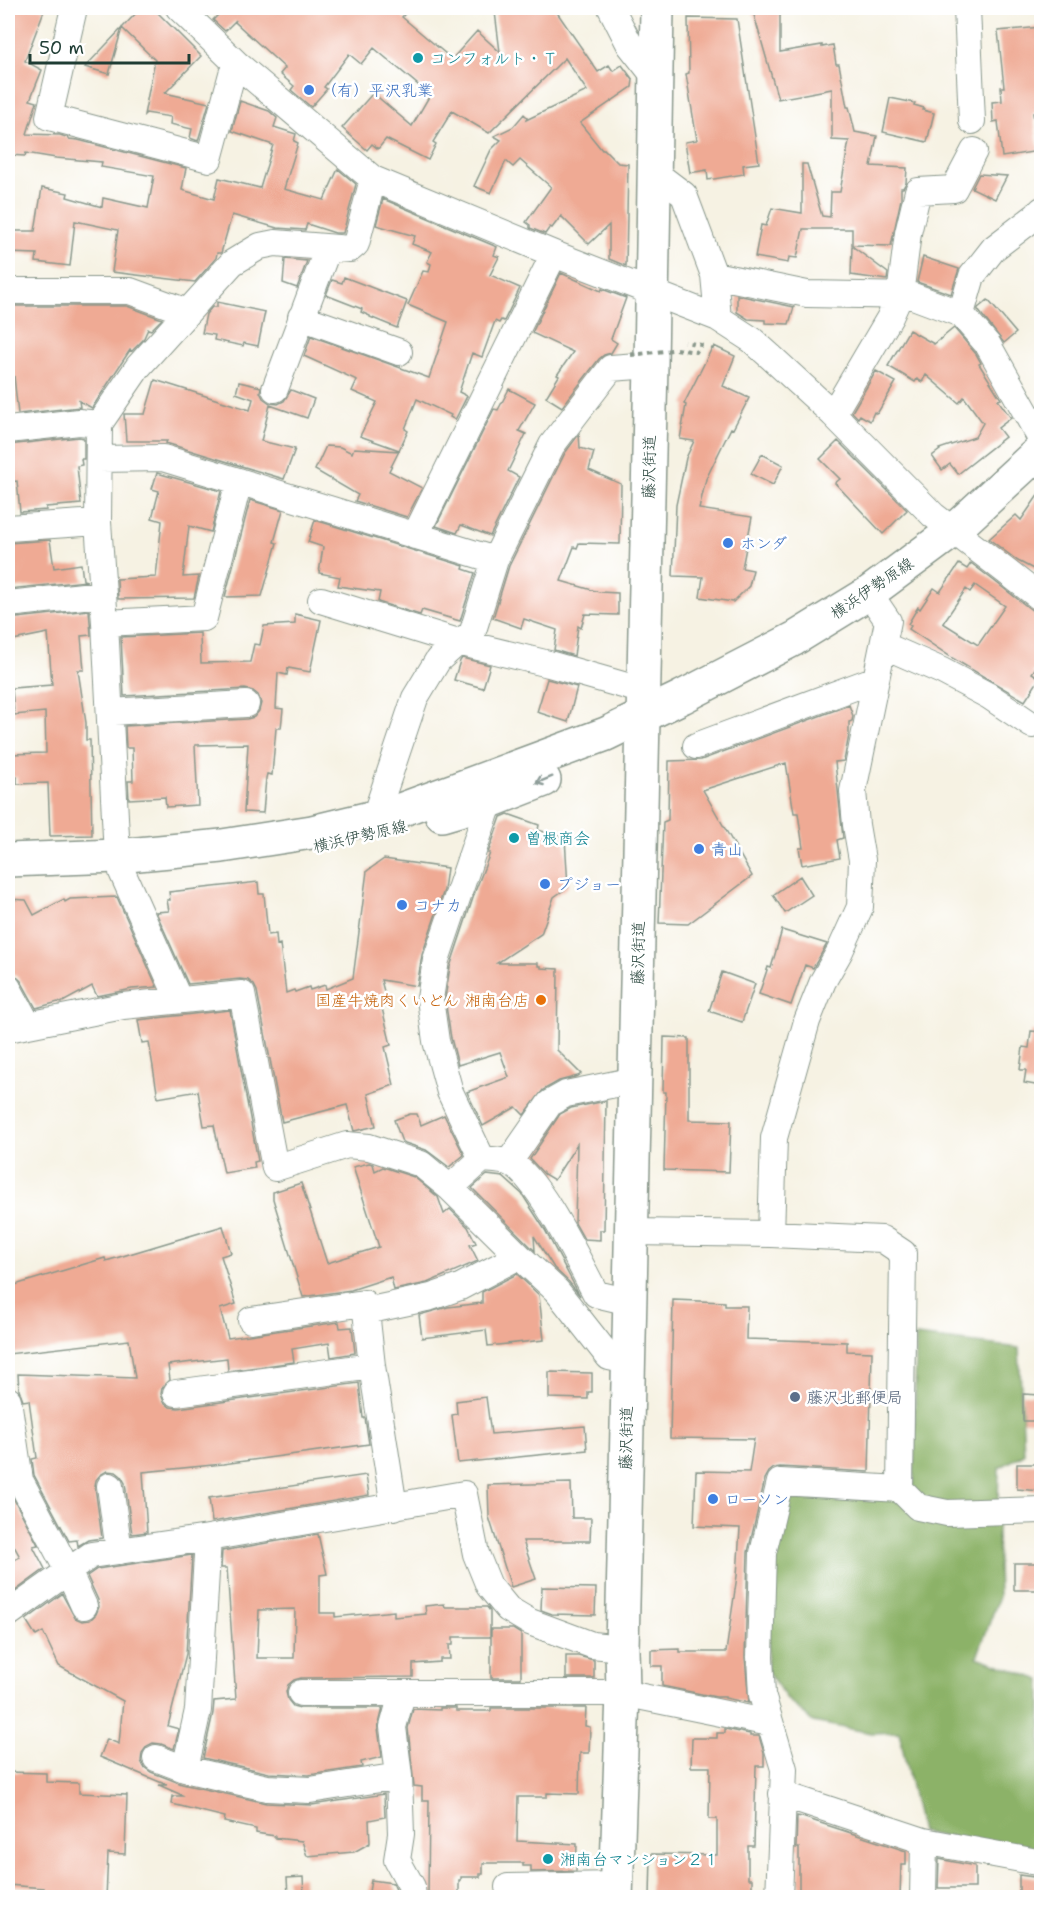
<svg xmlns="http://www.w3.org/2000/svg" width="1049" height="1905" viewBox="0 0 1049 1905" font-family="'Shantell Sans','Klee One',sans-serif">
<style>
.forest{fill:#8cb268;stroke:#56784e;stroke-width:1.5}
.building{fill:#efaa94;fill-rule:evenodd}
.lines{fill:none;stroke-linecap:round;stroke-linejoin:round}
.minor-casing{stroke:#8a988c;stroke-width:28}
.major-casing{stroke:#8a988c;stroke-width:36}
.highway-casing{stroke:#8a988c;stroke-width:36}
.path{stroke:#8a988c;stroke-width:4;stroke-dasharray:4.5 4.5;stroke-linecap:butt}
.minor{stroke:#fff;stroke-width:26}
.major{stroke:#fff;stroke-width:33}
.highway{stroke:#fff;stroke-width:33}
.path-bridge{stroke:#8a988c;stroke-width:4;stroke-dasharray:4.5 4.5;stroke-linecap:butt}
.oneway{stroke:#8f9e9a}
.culture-dot{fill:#0f9aa8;stroke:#fff;stroke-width:2}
.shop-dot{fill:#3f7fe0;stroke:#fff;stroke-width:2}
.food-dot{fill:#e8710a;stroke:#fff;stroke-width:2}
.service-dot{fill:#5c6f8a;stroke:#fff;stroke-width:2}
.labels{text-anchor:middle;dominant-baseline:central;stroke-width:5;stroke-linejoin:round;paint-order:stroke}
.culture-label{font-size:16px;fill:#0d838f;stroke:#fff;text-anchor:start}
.shop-label{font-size:16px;fill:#366cbe;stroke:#fff;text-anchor:start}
.street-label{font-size:16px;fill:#1f3d34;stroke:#fff}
.food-label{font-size:16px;fill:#c56008;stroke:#fff;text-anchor:end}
.service-label{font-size:16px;fill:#4e5e75;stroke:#fff;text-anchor:start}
</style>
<rect width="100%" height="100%" fill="#fff"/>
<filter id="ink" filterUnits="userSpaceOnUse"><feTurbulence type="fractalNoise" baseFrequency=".0167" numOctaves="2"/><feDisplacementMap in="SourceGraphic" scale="12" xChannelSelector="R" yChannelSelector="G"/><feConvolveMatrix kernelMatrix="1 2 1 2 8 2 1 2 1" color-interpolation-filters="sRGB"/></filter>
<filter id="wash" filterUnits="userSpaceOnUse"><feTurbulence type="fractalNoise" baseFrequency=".008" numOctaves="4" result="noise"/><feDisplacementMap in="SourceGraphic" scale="24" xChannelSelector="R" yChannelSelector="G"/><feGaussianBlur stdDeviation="1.35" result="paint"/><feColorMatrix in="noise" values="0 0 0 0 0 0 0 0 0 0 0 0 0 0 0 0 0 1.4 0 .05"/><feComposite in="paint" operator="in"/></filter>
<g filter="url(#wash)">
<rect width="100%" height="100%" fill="#f6f2e3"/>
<path class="forest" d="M916 1336 1019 1348 1024 1454 999 1468 997 1532 999 1597 977 1657 1041 1680V1856L921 1832 899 1732 872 1733 813 1722 788 1700 767 1672 772 1555 786 1499 886 1497 914 1484Z"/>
<g id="blocks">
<path class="building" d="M14 8H45L25 61 42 70 30 100 37 102 27 134 60 135 69 138V139L78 140 186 168 182 190 214 199 219 178 260 188 273 145 232 131 240 101 269 111 277 118 274 127 296 134 294 141 298 143 284 189 324 200 338 169 356 184 343 233H335L307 224 305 230 277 228 232 215 221 253H217L216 258 195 282 112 272 118 230 75 221 70 266 36 262 37 254 8 253V231H35L42 188 68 193 67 197 102 207 103 198 148 208 154 176 101 167 102 162 56 158 26 153 25 156 8 155V26Z
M141 8H153L201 56 165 93 209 103 198 141 190 138 192 129 170 124 171 117 146 113 144 115 155 60 122 28 109 74 85 67Z
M225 8H410L402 17 452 59 477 31 500 52 495 12 531 8H554L598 72 609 65 613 71 622 65 633 80 632 87 580 123 602 150 604 149 618 163 628 164 626 266 609 259V225L589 244 561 216 552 228 550 227 545 234 530 228V225L526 222 551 187 520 160 513 167 506 161 491 193 474 186 491 150 501 140 494 136 513 127 524 114 527 117 526 120 587 91 565 58 489 133 452 111 433 142 436 144 428 160 386 139 378 149 372 144 367 150 342 128 373 93 412 126 430 95 374 48 361 64 349 54 324 87 327 89 311 107 291 90 294 86 280 74 285 68 235 22 236 20 225 31 213 20Z
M752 8H780V52L822 45V47L833 45 836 64H839L847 107H849L855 132 877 136 871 166 907 168 906 183 903 188H901V199L891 246 852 245V229H803L797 258 789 257 788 263 755 257 761 225 766 226 772 208 802 213V164H807L822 216 830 217 831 192H840L849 141 832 140V89L778 99Z
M688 18 737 19 759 163 743 165 744 174 708 180 707 170 690 173 685 142 697 140 686 74 689 73Z
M1041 27V110H1039L1040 113H1033L1039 151 1002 157 998 121 993 122 992 102 1002 101 1001 87H1004L998 31Z
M890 98 915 103 914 105 924 108 923 110 934 113 927 142 883 132Z
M979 174 1007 176 995 199 972 188Z
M383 199 497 247 494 255 499 257 490 275 520 288 504 321 501 320 499 323 495 321 482 357 472 353 459 392 467 396 455 420 450 417 451 415 417 399 405 429 408 431 399 450 360 436 377 402 352 391 357 380 304 356 311 336 429 378 448 322 408 305 423 271 429 272 431 264 427 262 432 252 412 244 415 236 376 225Z
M852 246 888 273 887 280 851 275Z
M923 257 959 269 951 294 917 282Z
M285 259 307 261 297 288 283 283Z
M561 273 601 291 602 289 626 298 611 339 617 343 611 353 604 355 599 359 562 407 546 397 559 376 557 375 573 352 532 333Z
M344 277 407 301 397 328 370 317V316L361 312 362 309 326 295 332 280 342 283Z
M737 295 794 307 789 324 765 323V320L748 319 737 312Z
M988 300 1016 333 1004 343 978 310V308Z
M217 302 265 312 258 346 244 343 243 346 214 340 215 335 202 333 206 314 212 307H217Z
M8 306H127L162 319 151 330 148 329 143 340 132 351 130 350 92 408 79 401 80 407 18 414 14 376H8Z
M954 328 976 354 981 363 979 364 1001 399 998 400 1011 418 998 428 1005 437 958 474 950 464 942 470 932 456 940 450 939 449 975 437 983 423 964 397 959 403 926 375 922 382 917 379 915 382 888 366 909 330 934 344Z
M714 346 735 356 723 386 749 398 733 429 731 428 706 479 699 509 752 517 742 568 753 570 749 586 733 602 700 597 703 577 673 576 676 505 686 458 694 441 680 439 686 405 684 404 712 348 713 349Z
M876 371 896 382 877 414 874 412 870 421 860 415 858 418 852 412Z
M155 380 250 410 253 399 236 393 239 382 261 387 260 392 263 398 270 403 278 404 284 401 291 390 314 399 307 418 270 405 261 441 295 449 284 479 166 443 167 441H126L124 414H145Z
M509 389 535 403 519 431 526 434 508 471 519 477 490 536 461 525 457 533 436 526 494 409 498 410Z
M579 434 580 448 594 452 589 470 621 484 620 544 579 543 577 548 574 547 561 581 599 592 618 593V615L585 614 581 628 578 626 574 656 554 650 557 630 524 619 521 628 493 618 509 566 565 453Z
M79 437 84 438V459H81L82 465 77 466 81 504 46 507V510L20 512 17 481 8 482V445Z
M838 441 907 510 883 534 835 483 840 479 820 459Z
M326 446 340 447 352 453 354 448 399 451 389 471 422 488 407 517 355 501 358 495 315 470Z
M762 454 783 465 773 485 751 474Z
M157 473 221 491 211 532 189 526 183 577 199 576 194 598 118 599 117 579 156 577 162 521 152 518 159 491 152 489Z
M1041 491V573L1018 561 989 539 1016 515 1021 520Z
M250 500 283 510 274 542 277 543 262 596 225 597Z
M315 520 464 566 463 569 475 573 460 621 422 610 420 615 378 602 380 592 338 586 340 577 319 573 323 547 308 542Z
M50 540 54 568 81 564 83 580 87 581 8 589V543Z
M971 563 1033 611 1041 614V660L1032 673 1040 678 1025 701 954 659 909 629 911 626 908 624 918 607 920 609 934 588 940 592 959 564 967 569ZM975 585 1005 606 978 645 943 623 966 589 970 592Z
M89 610 91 635 81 636 84 670H78L86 723V740H90L92 835 50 836 48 783 17 784V777L10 778 9 754 46 753 45 712 14 715 12 688 52 685 48 633 8 641V619Z
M295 614 321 620 310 672 288 668 287 675 278 673 276 708 283 709 281 728H276L272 775 267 774 266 778 263 813 244 812 248 744 195 745 198 805 166 807 165 797 129 799 128 781H133L132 748H126L125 726 247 719 254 717 259 711 261 703 258 695 253 691 245 689 124 696 121 637 200 633 201 663 250 662 254 644 260 645 264 626 295 624Z
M462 658 490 665 483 688 454 680 460 661Z
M547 679 577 687 568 722 537 712Z
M849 705 853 716 852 721 849 722V735L844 761 835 762 843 838 837 840 840 858 802 865 799 848H803L798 813H794L786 763 703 790 752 876 688 924 659 923 663 822 668 820 669 761 701 760Z
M508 814 539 825 538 830 565 838 568 887 554 897 541 934 497 963H538V966H541V968L558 969 557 1050 581 1074 578 1076 559 1081 543 1090 524 1115 516 1107 483 1126 467 1092 509 1077 500 1052 458 1065 451 1038 445 999 450 967 476 889 490 853H488L495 834 501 817Z
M384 859 447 868 444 890 422 955 417 986 381 980 386 999 380 1000 391 1045 385 1047 394 1085 368 1094 376 1126 354 1131 347 1105 282 1122 257 991 254 985 248 980 240 979 188 984 156 912 169 911 167 900H170L169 892 258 882 259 894H264L268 935 276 934 277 945 280 944 286 993 294 990 295 992 309 987 310 990 325 985 326 989 353 978 367 871Z
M800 876 812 895 785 913 773 895Z
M117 897 157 987 132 989 97 996 92 986 61 1003 58 1002 36 1008 21 981 16 976 12 974 8 966V899L26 900 34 915 64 899 65 902 70 899Z
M782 930 827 944 813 968 805 965 791 1005 759 994 768 967 771 968Z
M722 972 755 984 742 1022 709 1011Z
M230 1010 258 1161 254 1162 255 1168 224 1173 214 1125 204 1126 198 1091 158 1098 149 1042 142 1043 138 1020Z
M1031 1031 1041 1032V1086L1024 1083 1026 1070H1020L1023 1047 1029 1048Z
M664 1037 689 1038V1120L731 1121 729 1172 664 1170 666 1092H663Z
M606 1101 604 1230H600V1240L584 1239 575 1223 577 1144 554 1180 544 1174 530 1159 560 1114 571 1108Z
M410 1114H417L421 1125 444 1115 464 1155 449 1167 426 1150 402 1142 394 1120Z
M369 1163 373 1164 375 1171 383 1167 414 1177 438 1197 444 1214 450 1209 468 1227 476 1243 470 1245 478 1261 427 1283 394 1290 391 1277 351 1290 303 1297 273 1199V1192L301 1183 327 1263 379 1247 353 1167Z
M487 1175 503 1177 522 1194 545 1230 580 1296 569 1282 554 1268 534 1236 535 1251 472 1188Z
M223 1226 231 1253 221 1256 236 1304 220 1309 228 1338 339 1322 340 1328 352 1327 355 1353 331 1357 329 1343 292 1349 294 1362 228 1371 227 1358 168 1365 170 1380 162 1388 161 1394 164 1402 170 1407 178 1408 359 1383 363 1418H365L369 1444 223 1464 143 1472 147 1532 132 1534 125 1483 121 1476 116 1472 107 1471 100 1475 96 1480 95 1487 102 1538 88 1540 78 1546 77 1540 69 1541 34 1475 32 1459 37 1458 29 1400 23 1401 19 1390 18 1374 135 1378 129 1340 8 1354V1287L105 1258 106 1261Z
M517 1274 539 1295 544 1340 488 1346 486 1330 422 1338 419 1315 448 1307 482 1303V1292Z
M673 1300 725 1302V1306H747L746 1339 847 1342V1351L872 1352 869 1472 780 1467 774 1468 769 1472 765 1479 748 1552 745 1657 749 1703 725 1698V1697H716L662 1686V1666H651V1650L680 1649V1652H726L737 1576 740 1528 694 1526 696 1471 749 1472 754 1439 670 1438Z
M549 1372 592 1373V1392H588V1399L549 1398Z
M1023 1394 1041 1395V1421H1023Z
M486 1397 491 1434 585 1426 587 1450 458 1463 452 1415 457 1414 456 1401Z
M1017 1464H1041V1491L1017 1489Z
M366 1475 369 1495 212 1522 209 1498Z
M571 1483 572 1518H591L590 1541H523L536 1579 511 1587 489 1517 488 1485Z
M8 1488 38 1545 33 1546 45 1569 11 1594 8 1588V1563L20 1557 8 1535Z
M318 1534 327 1574 320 1575V1613H335V1617L394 1611V1617L426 1614 425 1606 444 1604 445 1607H487L490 1611V1637H453V1645H449L450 1659H440V1662L413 1664V1677L301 1678 294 1680 288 1685 286 1692 288 1700 293 1706 300 1708H383L378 1728 382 1757 361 1762 362 1767 309 1775 269 1773 203 1758 213 1713 214 1701 236 1699 227 1568H221L222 1551ZM295 1609 294 1658H257L259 1610Z
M192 1555 186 1654 168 1726 179 1729 174 1749 161 1744 153 1743 147 1746 142 1753 141 1761 144 1767 151 1772 182 1784 266 1803 312 1805 384 1794 385 1817 369 1820 370 1843 354 1852 307 1856 302 1841 275 1838V1836L256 1833V1829L224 1822 225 1817 172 1804 173 1796H184L159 1785H167L100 1757 107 1739 119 1744 123 1701 59 1666 43 1632 36 1636 26 1620 62 1594 75 1618 82 1621 90 1620 96 1614 99 1607 98 1600 87 1576 97 1569Z
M1014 1563H1040L1041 1590H1014Z
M542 1587 596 1588 595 1615 552 1614 541 1610Z
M491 1629H513L521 1634V1678H491Z
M566 1656H578L594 1660V1678H566Z
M440 1708H456V1711H491V1708H586L585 1726 590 1727 589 1753H580L579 1794 547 1793V1797H518L517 1841 577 1844 576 1871 531 1872V1866H523V1863H483V1874H480V1877H461V1880H459V1898H428L429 1800H422V1787L414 1786 408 1728 413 1709 440 1710Z
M725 1729 750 1734V1736H759L764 1753V1766H756L754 1846H748V1879H752V1898H650L651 1854 717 1855V1819H709L710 1767H691L692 1738H717V1733H725Z
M8 1772 46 1773V1782L79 1783V1793L127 1795 125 1854 108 1853 106 1898H44V1888L8 1885Z
M797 1816 802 1817 906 1851V1865H901L900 1898H799V1848H796Z
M939 1859 975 1866V1888H938Z
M1019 1875 1041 1878V1898H1019Z
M303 1877 304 1894 288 1895 287 1878Z
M371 1880 393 1883 397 1892 398 1898H368Z"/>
</g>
</g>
<g filter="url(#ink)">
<use href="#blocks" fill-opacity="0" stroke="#8a988c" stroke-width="1.5"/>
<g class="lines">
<defs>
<path id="minor" d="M74 8 49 117 209 159 232 74 238 65
M179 8 238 65 373 179 554 254 718 318
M611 8 630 45 656 78
M967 8 972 121
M655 173 684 195 714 275 718 318 752 340 771 357 833 414 933 515 1042 599
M714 275 807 294 913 296 961 314 988 345 1042 441
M8 291H130L187 312
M961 314 972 276 994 248 1036 216 1042 210
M301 317 399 352
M275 389 328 248
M833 414 890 317 900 295 908 233 918 191 954 189 974 151
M8 430 79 422 99 424
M99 459 163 458 495 560
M8 528 98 522
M415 536 554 254
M869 593 888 621 853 791 856 825 862 860 860 907 840 951 823 981 807 1021 774 1138 771 1234 882 1239 903 1253 900 1489 918 1507 947 1513 1042 1510
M321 600 458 642 549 664 644 691
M8 604 102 594
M105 623 204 618 239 481
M883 645 942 671 989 696 1032 725
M110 712 246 704
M696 746 876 679
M375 817 415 698 438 660 458 642 472 634 495 560 552 445 611 368 651 365
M117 856 105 623 98 522 99 424 138 367 232 263 260 246 275 243 350 249 356 244 373 179
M122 872 179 1000
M8 988 28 1025
M8 1029 123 1006 242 994 275 1168 347 1145 369 1147 421 1164 450 1188 519 1256 557 1291 609 1357 628 1361
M482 1159 450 1092 436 1041 430 999 436 960 490 801
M482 1159C491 1160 502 1160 510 1163 539 1177 580 1264 596 1294L630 1302
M509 1162 550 1103 566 1094 635 1080
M450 1188 482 1159
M631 1232 771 1234
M366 1311 431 1297 460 1287 519 1256
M251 1320 364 1303 366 1311 372 1366 394 1507
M176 1393 372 1366
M8 1400 20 1480 68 1571 84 1606
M110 1486 119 1551
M8 1614 91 1555 208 1538 464 1494 476 1554 489 1586 508 1609 530 1622 592 1645 622 1648
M301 1693H623L770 1723
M402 1694 393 1727 399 1776 401 1834 397 1860 412 1887 413 1898
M156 1758 185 1769 267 1788 310 1790 399 1776
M185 1769 198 1710 208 1538
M782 1794 924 1841 1042 1863
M508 1887 616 1885
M779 1898 784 1769 762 1695 760 1657 763 1553 780 1482 900 1489
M923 1898 924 1841"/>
<path id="major" d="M442 815 490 801 544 780
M8 860 117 856 222 846 312 832 395 812 606 734 682 697 794 639 869 593 954 530 1042 449"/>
<path id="highway" d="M616 1898 623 1693 622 1648 651 365 657 8"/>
</defs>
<use href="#minor" class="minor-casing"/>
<use href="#major" class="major-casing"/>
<use href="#highway" class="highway-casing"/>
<path class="path" d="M676 349 696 352 701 345 685 342"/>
<use href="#minor" class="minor"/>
<use href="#major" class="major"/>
<use href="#highway" class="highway"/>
<path class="path-bridge" d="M631 355 672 350"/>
</g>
<defs><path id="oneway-shaft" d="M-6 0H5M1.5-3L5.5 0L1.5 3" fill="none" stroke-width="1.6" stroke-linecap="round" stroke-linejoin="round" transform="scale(1.5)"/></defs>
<use class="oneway" href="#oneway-shaft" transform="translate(544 780) rotate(158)"/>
</g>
<g class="culture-dot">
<circle cx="418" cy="58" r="6"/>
<circle cx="514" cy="838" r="6"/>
<circle cx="548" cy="1859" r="6"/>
</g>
<g class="shop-dot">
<circle cx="309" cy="90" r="6"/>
<circle cx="728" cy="543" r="6"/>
<circle cx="699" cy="849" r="6"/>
<circle cx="545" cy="884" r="6"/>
<circle cx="402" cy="905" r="6"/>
<circle cx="713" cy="1499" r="6"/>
</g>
<circle class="food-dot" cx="541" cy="1000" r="6"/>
<circle class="service-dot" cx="795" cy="1397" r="6"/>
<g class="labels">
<g class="culture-label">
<text x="430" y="58">コンフォルト・Ｔ</text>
<text x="526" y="838">曽根商会</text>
<text x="560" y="1859">湘南台マンション２１</text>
</g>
<g class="shop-label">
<text x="321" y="90">（有）平沢乳業</text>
<text x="740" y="543">ホンダ</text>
<text x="711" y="849">青山</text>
<text x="557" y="884">プジョー</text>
<text x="414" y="905">コナカ</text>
<text x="725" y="1499">ローソン</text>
</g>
<g class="street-label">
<text transform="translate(649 467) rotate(-89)">藤沢街道</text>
<text transform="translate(872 588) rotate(-34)">横浜伊勢原線</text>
<text transform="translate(360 836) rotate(-13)">横浜伊勢原線</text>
<text transform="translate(638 953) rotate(-89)">藤沢街道</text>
<text transform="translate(626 1438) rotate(-89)">藤沢街道</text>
</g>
<g class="food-label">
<text x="529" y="1000">国産牛焼肉くいどん 湘南台店</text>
</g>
<g class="service-label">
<text x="807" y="1397">藤沢北郵便局</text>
</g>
</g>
<rect width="1049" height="1905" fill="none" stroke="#fff" stroke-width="30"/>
<path d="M30 54v9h159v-9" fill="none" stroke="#1f3d34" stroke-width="3"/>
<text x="39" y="54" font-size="18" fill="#1f3d34" stroke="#ffffff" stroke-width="4.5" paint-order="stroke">50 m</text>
</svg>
